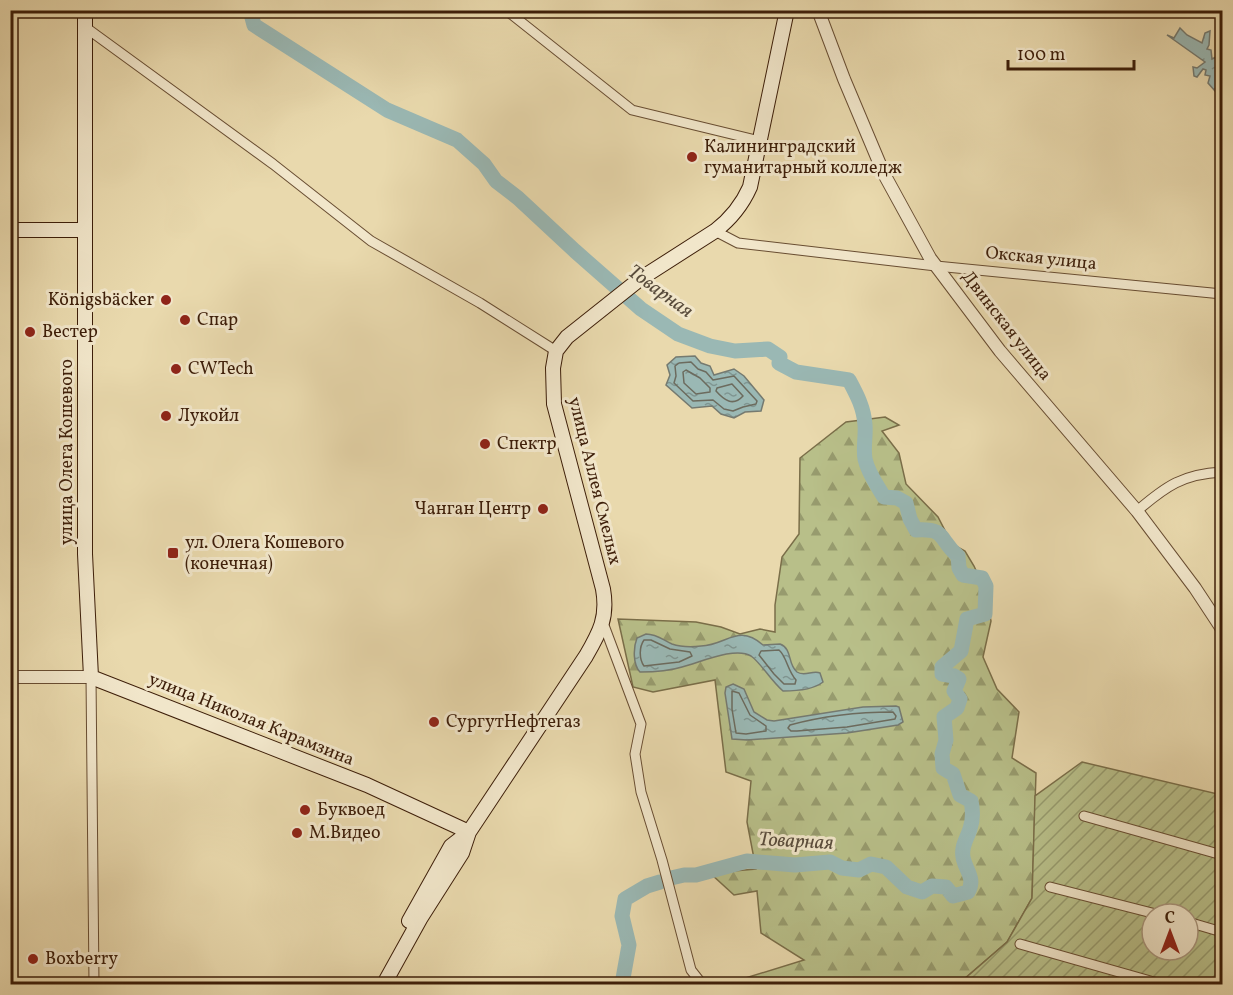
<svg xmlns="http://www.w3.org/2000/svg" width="1233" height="995" viewBox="0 0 1233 995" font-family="Vollkorn,serif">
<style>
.forest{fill:url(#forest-firs);stroke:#7a6e49;stroke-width:1.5}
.garden{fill:url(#garden-furrows);stroke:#7a6e49;stroke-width:1.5;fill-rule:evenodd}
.water{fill:url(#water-ripples);stroke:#757a70;stroke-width:1.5}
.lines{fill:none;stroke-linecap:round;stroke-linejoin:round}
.shore{stroke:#6c6b5e;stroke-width:1.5}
.river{stroke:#9ab8b4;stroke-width:15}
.minor-casing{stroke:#684d32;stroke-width:11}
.tertiary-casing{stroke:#684d32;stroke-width:14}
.secondary-casing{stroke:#3d1e09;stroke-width:16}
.minor{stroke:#f1e6ca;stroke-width:9}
.tertiary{stroke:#f1e6ca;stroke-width:12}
.secondary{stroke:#f1e6ca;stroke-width:14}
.poi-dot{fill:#8f2418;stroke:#f1e6ca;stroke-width:2}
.labels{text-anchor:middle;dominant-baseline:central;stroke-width:6;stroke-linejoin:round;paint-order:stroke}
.poi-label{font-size:18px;fill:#3d1e09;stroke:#f1e6ca;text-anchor:start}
.street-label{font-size:18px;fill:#3d1e09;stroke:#f1e6ca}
.water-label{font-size:20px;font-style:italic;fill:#594c3c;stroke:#f1e6ca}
</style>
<defs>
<pattern id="forest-firs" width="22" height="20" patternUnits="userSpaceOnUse" patternTransform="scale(1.5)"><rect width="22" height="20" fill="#b8bf89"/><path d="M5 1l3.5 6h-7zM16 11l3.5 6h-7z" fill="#979b6e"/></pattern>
<pattern id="garden-furrows" width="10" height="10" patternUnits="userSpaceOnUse" patternTransform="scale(1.5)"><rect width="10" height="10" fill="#b8bf89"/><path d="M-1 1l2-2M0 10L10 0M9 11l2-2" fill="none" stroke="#979b6e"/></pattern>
<pattern id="water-ripples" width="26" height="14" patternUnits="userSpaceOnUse" patternTransform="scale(1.5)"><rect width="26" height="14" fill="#9ab8b4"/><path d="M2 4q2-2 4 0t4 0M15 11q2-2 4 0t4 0" fill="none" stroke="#7f9591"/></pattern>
</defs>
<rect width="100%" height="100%" fill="#e9d9ad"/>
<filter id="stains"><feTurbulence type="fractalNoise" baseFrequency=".00333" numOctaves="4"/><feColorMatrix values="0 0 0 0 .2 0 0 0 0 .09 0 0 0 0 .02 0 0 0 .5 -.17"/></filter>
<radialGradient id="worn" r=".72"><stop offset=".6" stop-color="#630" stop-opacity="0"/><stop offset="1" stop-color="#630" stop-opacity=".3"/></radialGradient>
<path class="forest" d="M885 417 899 425 882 431 899 453 906 484 938 517 952 544 965 551 974 566 984 588 991 621 983 657 997 689 1019 712 1012 758 1036 773 1032 898 1007 942 963 980 949 984H726L804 960 761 933 757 891 734 895 710 873 756 869 747 822 751 781 726 772 715 680 653 692 633 687 618 619 696 622 721 627 740 634 760 629 775 632V605L782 557 799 534 800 458 846 422Z"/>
<path class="garden" d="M1082 762 1222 795V984H949L963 980 1007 942 1032 898 1035 796ZM1152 914H1188V950H1152Z"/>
<path class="water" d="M1180 28 1187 35 1202 43 1205 33 1210 31 1209 45 1207 49 1211 50 1212 59 1218 56 1222 59V91H1215L1208 83 1210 76 1205 75 1206 70 1203 69 1197 77 1194 76 1193 67 1197 68 1205 62 1167 35 1174 38Z
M695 356 701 363 710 366 714 375 734 369 744 376 764 400 761 411 745 412 734 418 721 414 712 406 692 408 666 385 670 375 667 365 676 357Z
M646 634C657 634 663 640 672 644 681 647 692 647 701 646 727 645 738 623 763 645L780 644C793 649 787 664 797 672 804 677 813 670 820 673L823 682C813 690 795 691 783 691 771 681 761 663 751 656 735 646 699 663 682 667 669 671 654 672 640 672 633 665 633 648 637 638Z
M733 684 744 689 754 712 767 720 774 721 863 707 896 706 899 707 903 722 898 725 847 733 747 740 732 739 725 693 726 687Z"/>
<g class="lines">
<path class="shore" d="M691 362 698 369 706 372 713 380 734 376 757 401 756 404 743 407 733 411 724 409 713 400 693 401 674 383 676 376 675 366 679 363Z
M686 370 700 378 710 388V392L696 394 684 383 683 372Z
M732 384 743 396C733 407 724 400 716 391L717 388Z
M644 640H651L670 649 690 652 692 656 679 662 644 666C639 659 639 647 644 640Z
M779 650C787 657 787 670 796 680L795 684H784L774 674 759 655 761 651Z
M732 691 739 693 750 715 766 726V731L746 734 736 733 732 709Z
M893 712 896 716 895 719 847 727 797 731H791L788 728 790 725C823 716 859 712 893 712Z"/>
<path class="river" d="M250 10 254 25 387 110 457 140 484 164 496 181 518 198 575 251 641 309 678 334 710 346 735 351 768 349 780 357 779 363 796 372 849 380C857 395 864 408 865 425 866 436 863 448 865 459 868 473 877 485 884 497L897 498 906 503 910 519 916 530C947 528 938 539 958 556L959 568 963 575 982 578 986 586 985 614 967 619 961 651 942 667V674L954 676 959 679 954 691 960 699 957 708 944 717 946 740 942 754 943 768 953 774 960 795 971 801C973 810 973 820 970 829 967 839 961 846 963 857 965 870 976 878 968 892L953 896 946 887 932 886 922 892 907 887 886 867 871 864 859 870 842 868 830 862 795 865 747 861 696 875H684L671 878
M622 984 629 945 622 916 625 899 647 886 660 882"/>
<defs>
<path id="minor" d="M506 10 632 110 760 141
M10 12 85 11
M85 27 273 164 371 241 480 303 556 351
M715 231 738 243 936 266 1222 294
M1137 511C1166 486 1183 474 1222 472
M603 626 605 628 641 724 635 754 641 792 662 860 691 970 702 984
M91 677 94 984
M1084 816 1222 855
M1050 887 1156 914
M1188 922 1222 932
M1020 944 1161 984"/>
<path id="tertiary" d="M818 10 844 79 884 174 930 258 1000 351 1137 511 1195 588 1222 629
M10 677H91"/>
<path id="secondary" d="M85 10V554L91 677 367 785 469 832
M10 230H85
M409 921 451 846 469 832
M384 984 420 919 462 853 469 832 586 656C600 632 608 617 603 589L554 404 553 368 556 351 567 337 640 279 715 231C732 218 742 205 750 187L787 10"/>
</defs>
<use href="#minor" class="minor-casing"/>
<use href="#tertiary" class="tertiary-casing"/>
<use href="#secondary" class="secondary-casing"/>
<use href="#minor" class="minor"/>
<use href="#tertiary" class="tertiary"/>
<use href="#secondary" class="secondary"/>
</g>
<g class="poi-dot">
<circle cx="692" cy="157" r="6"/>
<circle cx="166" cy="300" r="6"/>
<circle cx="185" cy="320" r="6"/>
<circle cx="30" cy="332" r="6"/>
<circle cx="176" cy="369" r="6"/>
<circle cx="166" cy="416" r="6"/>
<circle cx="485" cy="444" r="6"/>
<circle cx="543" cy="509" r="6"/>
<rect x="167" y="547" width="12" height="12" rx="3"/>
<circle cx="434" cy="722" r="6"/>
<circle cx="305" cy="810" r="6"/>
<circle cx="297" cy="833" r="6"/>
<circle cx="33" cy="959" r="6"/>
</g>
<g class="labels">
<g class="poi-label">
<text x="704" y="147">Калининградский<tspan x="704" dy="21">гуманитарный колледж</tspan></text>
<text x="154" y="300" text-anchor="end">Königsbäcker</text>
<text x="197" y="320">Спар</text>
<text x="42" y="332">Вестер</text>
<text x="188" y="369">CWTech</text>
<text x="178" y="416">Лукойл</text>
<text x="497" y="444">Спектр</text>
<text x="531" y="509" text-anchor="end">Чанган Центр</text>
<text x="185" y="543">ул. Олега Кошевого<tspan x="185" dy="21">(конечная)</tspan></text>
<text x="446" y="722">СургутНефтегаз</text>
<text x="317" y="810">Буквоед</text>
<text x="309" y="833">M.Видео</text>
<text x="45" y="959">Boxberry</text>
</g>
<g class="street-label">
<text transform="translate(1041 259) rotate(6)">Окская улица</text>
<text transform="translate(1006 326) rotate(52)">Двинская улица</text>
<text transform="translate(67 452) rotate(-90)">улица Олега Кошевого</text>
<text transform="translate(594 481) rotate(76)">улица Аллея Смелых</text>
<text transform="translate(251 720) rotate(22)">улица Николая Карамзина</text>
</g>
<g class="water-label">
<text transform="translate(660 292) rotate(36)">Товарная</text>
<text transform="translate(796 842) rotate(3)">Товарная</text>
</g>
</g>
<rect width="1233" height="995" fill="none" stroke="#e9d9ad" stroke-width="36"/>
<rect x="12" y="12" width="1209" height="971" fill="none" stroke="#3d1e09" stroke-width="3"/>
<rect x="18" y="18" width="1197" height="959" fill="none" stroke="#3d1e09" stroke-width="1.5"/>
<g transform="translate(1170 932)"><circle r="28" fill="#f1e6ca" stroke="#a9967d" stroke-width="1.5"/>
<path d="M0-4.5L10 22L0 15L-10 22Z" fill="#8f2418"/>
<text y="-9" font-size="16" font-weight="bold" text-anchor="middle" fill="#3d1e09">С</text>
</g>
<path d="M1008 60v9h126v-9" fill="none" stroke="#3d1e09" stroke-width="3"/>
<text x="1017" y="60" font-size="18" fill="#3d1e09" stroke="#f1e6ca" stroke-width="4.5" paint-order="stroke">100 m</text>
<rect width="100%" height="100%" filter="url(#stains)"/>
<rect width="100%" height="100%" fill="url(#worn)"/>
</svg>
